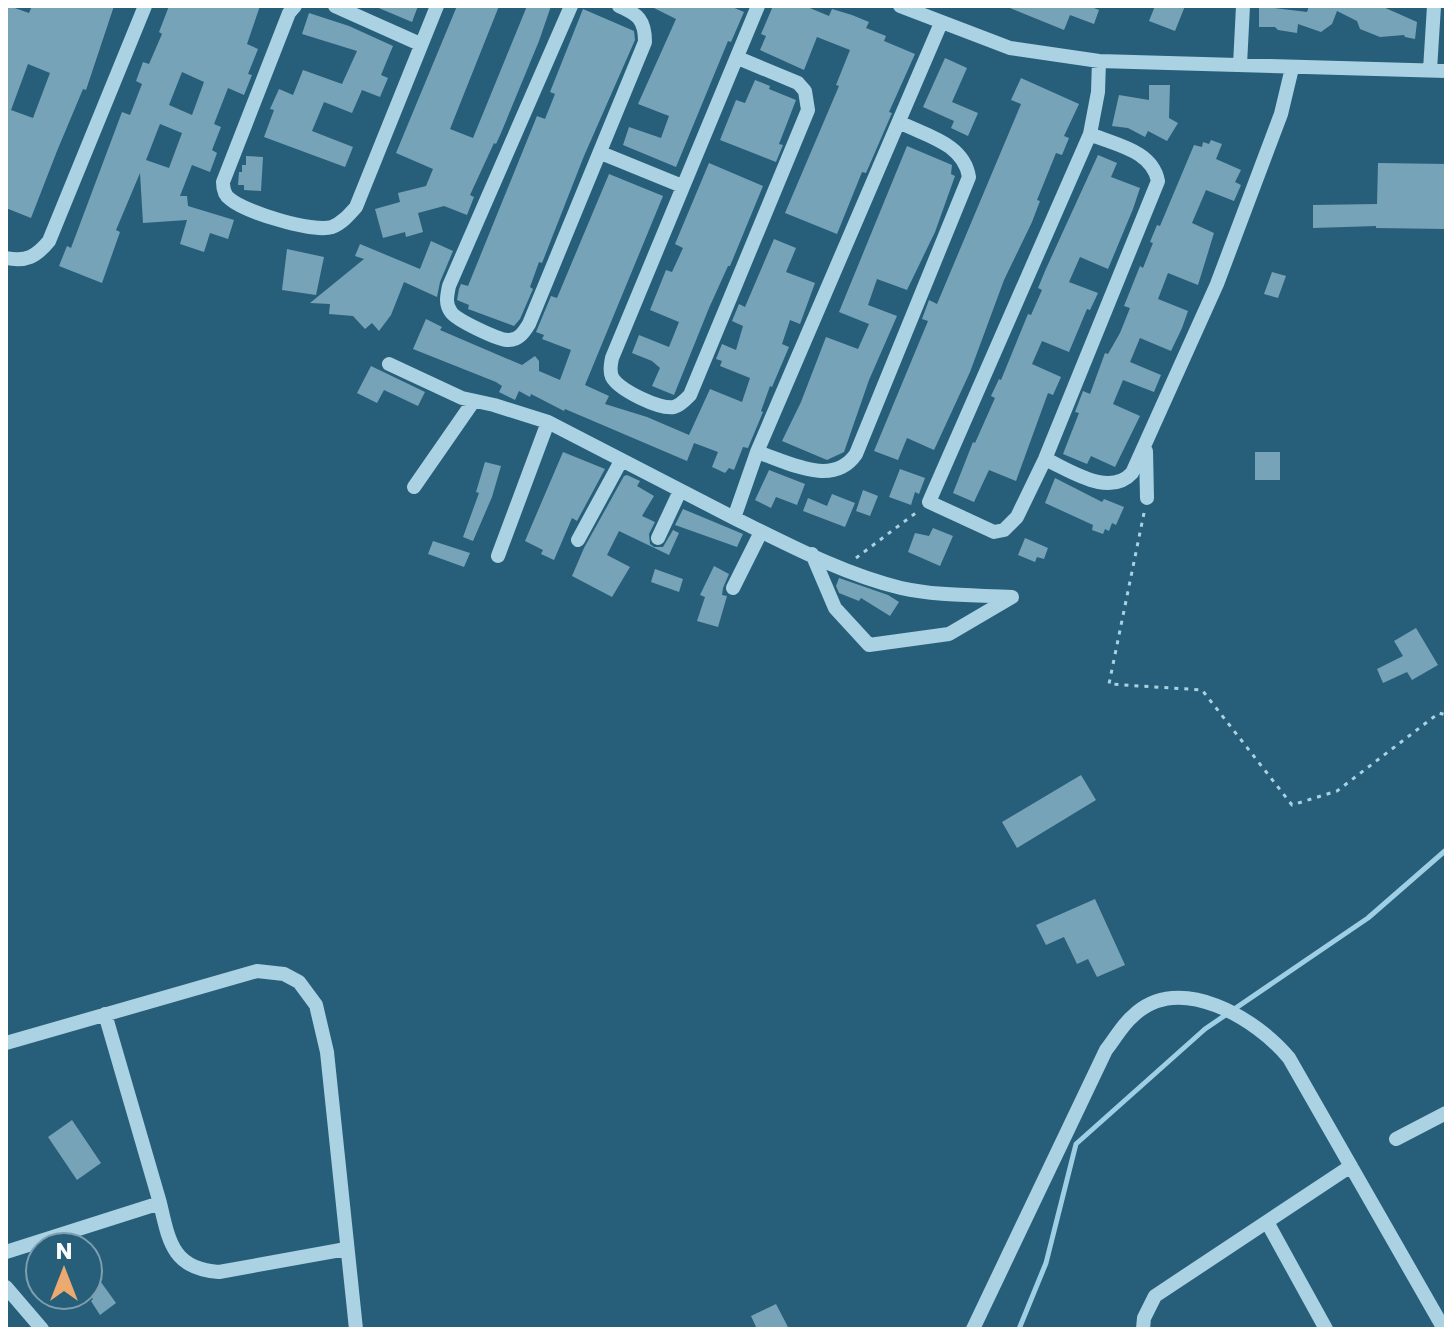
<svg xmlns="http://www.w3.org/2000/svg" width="1452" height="1335" viewBox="0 0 1452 1335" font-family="Poppins,sans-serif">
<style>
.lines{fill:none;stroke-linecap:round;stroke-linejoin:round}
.stream{stroke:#9fcfe4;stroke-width:5}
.building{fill:#77a3b8;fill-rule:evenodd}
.path{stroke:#aad2e3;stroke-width:3;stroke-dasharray:4 6;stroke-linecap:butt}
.minor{stroke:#aad2e3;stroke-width:14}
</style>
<rect width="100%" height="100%" fill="#275f7a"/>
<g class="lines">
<path class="stream" d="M1019 1329 1046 1263 1076 1144 1205 1029 1368 918 1446 850"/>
</g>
<path class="building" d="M9 6 29 13 32 6H114L86 90 83 89 57 151 31 218 6 208V14ZM28 64 50 73 33 118 11 110Z
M169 6H260L247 44 258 49 248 74 252 75 244 95 228 88 214 124 221 127 212 150 217 153 210 172 192 165 180 196H187L188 206 234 220 228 239 210 233 204 252 180 244 187 220 143 223 140 173 116 230 120 232 102 283 59 266 67 246 71 248 122 112 130 115 142 84 136 81 143 62 149 64 162 34 159 32ZM182 72 204 82 192 115 169 105ZM160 124 182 133 169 168 146 160Z
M374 6H418L412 22Z
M457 6H499L450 129 473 138 527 6H551L539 41 501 133 496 144 494 143 470 195 474 197 467 215 444 206 418 213 423 232 406 237 405 232 383 238 375 209 400 202 398 193 426 186 433 169 396 153Z
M650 6H730L744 12 731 42 728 41 676 167 623 145 629 127 661 138 669 116 638 104 676 19Z
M773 6H805L829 16 832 9 852 15 869 22 866 28 886 36 884 41 915 54 889 112 892 113 866 173 862 172 837 234 785 213 839 86 836 85 850 50 817 37 804 70 760 50 766 36 761 34Z
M1005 6H1089L1099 10 1094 24 1070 15 1064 30Z
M1155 6H1185L1175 31 1149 21Z
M1259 6 1307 12 1309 6H1381L1417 22 1415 39 1405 37 1404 35 1380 37 1360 29 1357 21 1337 11 1332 24 1321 32 1298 24 1297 33 1278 30 1275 27H1259Z
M583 9 634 31 635 40 584 156 542 263 539 262 530 287 533 289 520 319 514 326 468 309 469 305 457 300 459 289 461 284 468 286 537 116 545 119 555 94 550 92Z
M309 13 349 26 393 46 381 75 388 78 380 97 362 90 352 113 324 102 312 131 353 147 345 167 264 137 274 110 270 109 279 89 293 95 303 70 342 84 357 51 302 34Z
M945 58 967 68 952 102 978 113 968 136 951 128 954 121 923 107Z
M1021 78 1079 104 1064 136 1069 138 1062 155 1056 153 1037 200 1040 201 1032 222 1004 280 970 372 934 450 907 438 898 460 874 451 928 321 922 319 929 300 937 304 1021 104 1011 100Z
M755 80 770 86 769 89 796 100 779 144 783 145 776 162 720 140 736 100 745 103Z
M1149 85H1170L1169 118 1178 123 1167 141 1148 131 1145 137 1128 128 1112 126 1119 95 1149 100Z
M1211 140 1222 144 1216 159 1241 170 1235 182 1241 185 1234 201 1206 190 1192 223 1214 233 1198 285 1168 273 1158 299 1188 311 1182 328 1171 351 1140 338 1130 362 1161 375 1154 392 1123 380 1113 404 1140 416 1115 467 1091 456 1087 464 1063 454 1079 413 1075 412 1083 391 1090 394 1105 353 1108 354 1120 333 1130 308 1124 306 1140 266 1143 268 1153 243 1150 242 1157 225 1160 226 1194 145 1202 147 1203 142 1209 144Z
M907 146 952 165 951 174 955 176 935 232 907 290 877 279 868 305 897 316 869 380 844 452 827 460 782 441 801 402 826 337 858 349 869 324 839 312Z
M1098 155 1117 163 1111 177 1140 188 1133 209 1108 269 1080 257 1069 282 1098 293 1090 310 1087 309 1069 352 1042 341 1032 364 1061 377 1053 395 1048 393 1016 481 989 470 974 502 953 493 973 442 975 443 995 398 991 396 999 379 1001 380 1028 314 1031 315 1042 290 1038 288 1045 271Z
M246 156 263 157 261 191 244 190V185H238L239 172H242V165H246Z
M709 163 763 186 730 266H728L709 308 674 395 652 386 660 368 652 361 632 353 639 335 669 347 679 322 650 310 666 270 672 272 683 248 675 244Z
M1378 163 1446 164V229L1376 228V226L1313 228V205L1377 204Z
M609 174 663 196 585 385 609 396 605 404 647 417 689 435 710 389 742 402 750 378 720 366 722 361 716 359 722 344 736 350 743 326 732 321 739 304 745 307 774 239 796 248 786 272 815 283 800 324 790 320 782 344 789 347 772 387 770 386 761 411 763 412 748 448 743 447 734 470 729 468 725 473 712 467 718 452 694 443 687 461 565 409 564 411 531 394 530 397 519 391 515 400 499 392 502 386 496 382 413 349 426 319 442 327 440 330 522 365 535 356 539 361V371L560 380 571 350 542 339 544 335 536 332 551 296 557 298Z
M431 241 453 251 440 282 437 297 404 282 391 315 379 331 372 323 365 329 353 316 329 314 330 304 310 303 364 259 355 256 360 244 420 269Z
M287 249 324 257 316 295 282 290Z
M1272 272 1286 276 1278 298 1264 294Z
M371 366 425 392 418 406 384 390 377 403 357 393Z
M563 452 605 469 577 521 572 518 554 560 541 554 543 550 525 541Z
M1255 452H1280V480H1255Z
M485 462 501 466 492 497 473 541 463 537 479 493 476 492Z
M900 469 925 478 919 494 915 492 911 505 889 497Z
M769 470 805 484 797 505 776 497 771 508 755 500Z
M627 475 640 481 637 486 654 496 642 516 655 522 649 534 650 544 654 547H663L673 530 679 533 669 555 619 531 607 555 630 567 612 597 572 576 584 548 624 476Z
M1055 478 1102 502 1104 499 1124 507 1116 525 1112 523 1109 531 1105 529 1103 534 1092 530 1093 525 1045 503Z
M863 490 878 496 870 516 856 511Z
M832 494 855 503 845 527 803 511 808 498 827 506Z
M683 509 743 534 737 547 675 525Z
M933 528 953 536 940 566 908 552 915 533 929 536Z
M1025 538 1048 548 1044 559 1037 557 1035 562 1018 555Z
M433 541 470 553 464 567 428 554Z
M714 566 729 574 723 588 722 595 727 596 718 627 697 621 705 597 700 595Z
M655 569 683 579 679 592 651 582Z
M839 578 888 595 899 602 890 616 861 598 859 601 839 593 836 586Z
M1416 628 1438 665 1412 680 1407 672 1383 683 1377 669 1403 656 1394 641Z
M1081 775 1096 800 1017 848 1002 822Z
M1095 899 1125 965 1097 977 1088 959 1077 964 1064 937 1046 945 1036 925Z
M72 1120 101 1163 77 1180 48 1137Z
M88 1264 116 1303 100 1315 91 1301 93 1299 88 1292Z
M776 1304 789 1329H757L751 1316Z"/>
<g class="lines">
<path class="path" d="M1144 513 1109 684 1202 690 1292 805 1337 791 1439 713 1446 715
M856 558 917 512"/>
<path class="minor" d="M295 6 289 13 223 182C223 189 224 195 230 199 245 212 313 233 332 227 342 223 349 215 356 207L437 6
M335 6 420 44
M571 6 449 286C447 296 445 304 451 312 456 320 500 341 509 340 519 340 524 332 529 324L645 42C645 20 638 14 619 6
M900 6 1010 48 1099 61 1446 71
M738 58 798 83 805 91 808 110 690 395C685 400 681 405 674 407 660 410 619 390 612 377 609 370 611 364 612 358L758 6
M1240 65 1243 6
M1430 70 1434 6
M1090 134C1115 145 1152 150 1158 181L1045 459 1017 517 1004 530 994 532 929 502 1090 134 1098 92 1099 61
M601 153 682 186
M6 258C26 262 36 257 49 241L145 6
M389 364 462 398 494 405 548 422 734 518C787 544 843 574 901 588 937 596 975 595 1012 597L949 634 869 645 835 608 812 554
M1146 451 1147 498
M757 452C788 462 833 488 856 454L969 177C964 144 927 136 901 123
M1045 459C1070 470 1109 498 1132 473L1217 284 1281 114 1292 68
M414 487 473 402
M734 518 757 452 941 23
M658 538 680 491
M578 540 621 461
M498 556 548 422
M733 588 761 532
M6 1043 257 971 284 974 299 982 316 1005 327 1052 356 1329
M1396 1139 1446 1113
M160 1203C169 1242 173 1269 219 1272L346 1249
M1267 1222 1326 1329
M6 1252 160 1203 105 1014
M6 1287 42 1329
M973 1329 1106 1050C1115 1039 1122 1025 1133 1016 1179 971 1257 1019 1289 1058L1444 1329
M1143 1329 1144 1318 1155 1296 1351 1166"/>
</g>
<rect width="1452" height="1335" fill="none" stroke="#ffffff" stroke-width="16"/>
<g transform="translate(64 1271)"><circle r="38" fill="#275f7a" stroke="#7d9faf" stroke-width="2"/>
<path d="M0-6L14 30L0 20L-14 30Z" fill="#ecaa70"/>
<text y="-12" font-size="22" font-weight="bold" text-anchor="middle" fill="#ffffff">N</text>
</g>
</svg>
